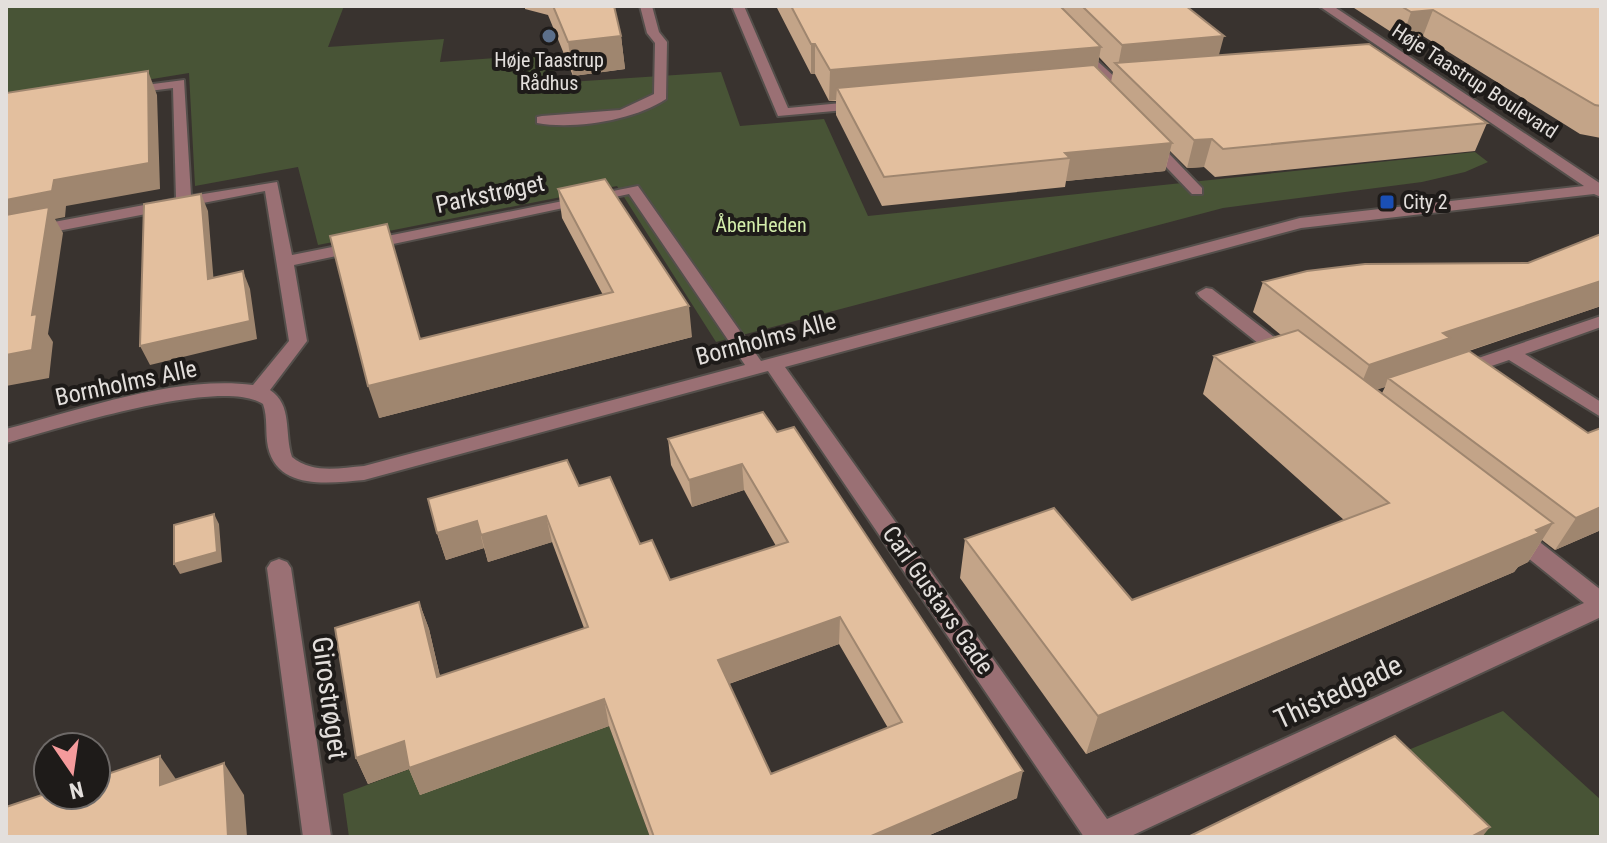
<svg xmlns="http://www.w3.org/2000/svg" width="1607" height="843" viewBox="0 0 1607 843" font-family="'Roboto Condensed',sans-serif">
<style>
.green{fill:#485436}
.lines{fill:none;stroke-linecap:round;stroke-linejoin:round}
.minor-casing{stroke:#544f4b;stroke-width:4}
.minor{fill:#9a7074;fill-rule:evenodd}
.wall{fill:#c3a488;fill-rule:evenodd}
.shaded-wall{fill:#9f866f}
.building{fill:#e3bf9e;stroke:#9f866f;stroke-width:2;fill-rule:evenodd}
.service-dot{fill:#5c6f8a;stroke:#1e1b19;stroke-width:3}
.transit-dot{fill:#1a4fb4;stroke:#1e1b19;stroke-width:3}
.labels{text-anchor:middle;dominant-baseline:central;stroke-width:8;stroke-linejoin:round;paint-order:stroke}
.far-poi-label{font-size:20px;fill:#e3dfdc;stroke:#1e1b19}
.far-street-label{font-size:20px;fill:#e3dfdc;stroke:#1e1b19}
.far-park-label{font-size:20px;fill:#d2ecaa;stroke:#1e1b19}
.street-label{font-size:24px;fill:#e3dfdc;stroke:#1e1b19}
.near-street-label{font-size:28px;fill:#e3dfdc;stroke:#1e1b19}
</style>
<rect width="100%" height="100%" fill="#39332f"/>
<path class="green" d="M6 6H344L328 47 444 39 440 62 553 54 554 83 721 72 740 126 824 119 868 216 1475 152 1488 162 1465 172 1422 182 1223 208 716 342 617 186 318 245 298 167 195 186 189 73 91 89 6 108Z
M1503 711 1601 800V837H1453L1379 762Z
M609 726 650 837H349L343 794 415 767 421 794Z"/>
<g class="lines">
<defs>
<path id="minor" d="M640 6H652L659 32 667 42 666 99C635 120 574 130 537 123V117L542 116 620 110 654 94 655 43 647 33Z
M732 6H744L788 108 863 101 870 105 868 108 778 116Z
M1319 6H1333L1601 184V197L1594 194 1301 228 785 367 1107 819 1584 603 1507 541 1504 535 1507 529 1515 527 1523 529 1601 590V617L1129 837H1084L768 371 364 480C330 483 278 491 268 447 265 432 268 418 263 404 221 376 57 429 6 443V429C81 410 175 375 253 385L289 341 265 191 6 241V231L176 199 173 88 125 94V88L130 87 184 80 191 196 277 182 292 255 638 186 761 361 1300 218 1584 186ZM629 194 745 365 364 466C339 468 313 474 292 457 284 433 293 405 270 390L307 341 294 265Z
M1080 45 1117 79V85L1081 87V81L1102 79 1074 49Z
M1149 137 1154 138 1202 188V194H1192L1144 144V138Z
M1206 288 1212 289 1292 351 1294 355 1292 359H1278L1200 297 1197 293Z
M1601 316V327L1525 354 1601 402V417L1509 360 1462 376 1453 370 1455 366Z
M279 559 287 562 291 568 331 837H303L267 568 271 562Z"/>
</defs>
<use href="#minor" class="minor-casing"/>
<use href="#minor" class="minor"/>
</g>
<path class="wall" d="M525 6H614L621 36 625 69 573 76 548 15 525 9Z
M776 6H1186L1219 55 1487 123 1475 151 1215 177 1204 167 1187 168 1170 151 1165 171 1066 181 1065 187 882 206 836 115V101H829L815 74H811ZM1099 57 1113 72 1111 82 1097 68Z
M1351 6H1601V138L1580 134 1423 36 1402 39Z
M558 189 692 337 379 418 420 339 603 295 562 218Z
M1263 282 1601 306 1469 351 1588 433 1601 428V530L1555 550 1542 540 1528 562 1518 567 1514 572 1086 754 960 578 965 539 1132 600 1344 520 1203 394 1214 356 1281 335 1253 312ZM1385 387 1382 393 1377 389Z
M763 412 1017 798 925 837H650L609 726 420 795 409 769 368 784 356 758 419 602 429 629 440 676 584 628 552 542 488 562 484 548 446 560 437 533 579 486 640 544 670 580 776 546 744 490 692 507 671 465 668 439ZM839 644 888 728 771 774 729 684Z"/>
<path class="shaded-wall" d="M1433 10 1423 36 1402 39 1411 12Z
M621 36 625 69 573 76 568 42Z
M1224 36 1216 66H1118L1122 45Z
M811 44H815V74H811Z
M1101 47 1096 77 837 88 836 100 829 101 830 70Z
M148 71 157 95 160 189 66 206 65 217 55 219 63 233 48 334 53 342 49 378 6 386V355L32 315 6 229V200L54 180Z
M1212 139 1204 167 1187 168 1194 140Z
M1172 143 1165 171 1066 181 1070 158 1065 153Z
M201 194 208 211 215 297 208 279Z
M243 271 250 289 257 339 150 365 140 346Z
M1601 281V306L1388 378 1385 387 1356 397 1369 365 1443 333Z
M689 306 692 337 379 418 368 386Z
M742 464 744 490 692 507 689 480Z
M1601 507V530L1555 550 1576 518Z
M214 514 219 524 222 562 180 574 174 564Z
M546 516 552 542 488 562 481 535Z
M477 521 484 548 446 560 437 533Z
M1553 523 1528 562 1518 567 1514 572 1086 754 1098 716Z
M419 602 429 629 446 703 437 677Z
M840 617 839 644 720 687 718 660Z
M604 699 609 726 420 795 409 769 368 784 356 758 404 741Z
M160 756 182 788 160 785Z
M224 763 244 795 247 837H228Z
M1023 771 1017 798 925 837H869Z
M1490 827 1482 837H1471Z"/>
<path class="building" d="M553 6H614L621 36 568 42Z
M791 6H1060L1101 47 830 70 815 44H811Z
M1082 6H1186L1224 36 1122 45Z
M1401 6H1601V106L1595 105 1433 10 1411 12Z
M1369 44 1487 123 1223 149 1212 139 1194 140 1115 63Z
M1094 65 1172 143 1065 153 1070 158 884 177 837 88Z
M148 71 149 163 54 180 52 191 6 200V93Z
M605 179 689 306 368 386 330 236 387 224 420 339 613 292 558 189Z
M201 194 208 279 243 271 250 321 140 346 144 204Z
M49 207 32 315 37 314 32 350 6 355V215Z
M1601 234V281L1443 333 1450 338 1369 365 1263 282 1307 271 1365 264 1528 263Z
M1298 330 1553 523 1536 530 1539 533 1098 716 965 539 1054 508 1132 600 1389 503 1214 356Z
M1469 351 1588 433 1601 428V507L1576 518 1388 378Z
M763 412 777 432 794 427 1023 771 869 837H654L604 699 409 768 404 741 356 758 335 628 419 602 437 677 588 627 546 516 481 535 477 521 437 533 428 499 567 460 579 486 610 477 640 544 652 540 670 580 788 542 742 464 689 480 668 439ZM840 617 902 722 771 774 718 660Z
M214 514 217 552 174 564V525Z
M1395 736 1490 827 1471 837H1188Z
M160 756V785L224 763 228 837H6V807L48 793V795H96V778Z"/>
<circle class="service-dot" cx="549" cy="36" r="8"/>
<rect class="transit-dot" x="1379" y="194" width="16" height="16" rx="4"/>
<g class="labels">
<g class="far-poi-label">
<text x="549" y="60">Høje Taastrup<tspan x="549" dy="23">Rådhus</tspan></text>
<text x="1403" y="202" text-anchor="start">City 2</text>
</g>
<g class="far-street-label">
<text transform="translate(1475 81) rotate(33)">Høje Taastrup Boulevard</text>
</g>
<g class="far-park-label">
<text x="761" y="225">ÅbenHeden</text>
</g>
<g class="street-label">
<text transform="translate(490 194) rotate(-12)">Parkstrøget</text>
<text transform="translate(766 339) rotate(-15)">Bornholms Alle</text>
<text transform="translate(126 383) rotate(-12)">Bornholms Alle</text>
<text transform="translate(938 600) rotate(55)">Carl Gustavs Gade</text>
</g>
<g class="near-street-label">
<text transform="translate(1338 692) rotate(-25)">Thistedgade</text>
<text transform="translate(330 698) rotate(82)">Girostrøget</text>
</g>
</g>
<rect width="1607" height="843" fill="none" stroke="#e3dfdc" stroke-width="16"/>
<g transform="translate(72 771) rotate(167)"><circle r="38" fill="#1e1b19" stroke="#6d6967" stroke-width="2"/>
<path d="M0-6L14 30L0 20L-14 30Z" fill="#f59b9c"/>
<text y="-12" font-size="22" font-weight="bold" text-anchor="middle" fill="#e3dfdc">N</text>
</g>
</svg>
